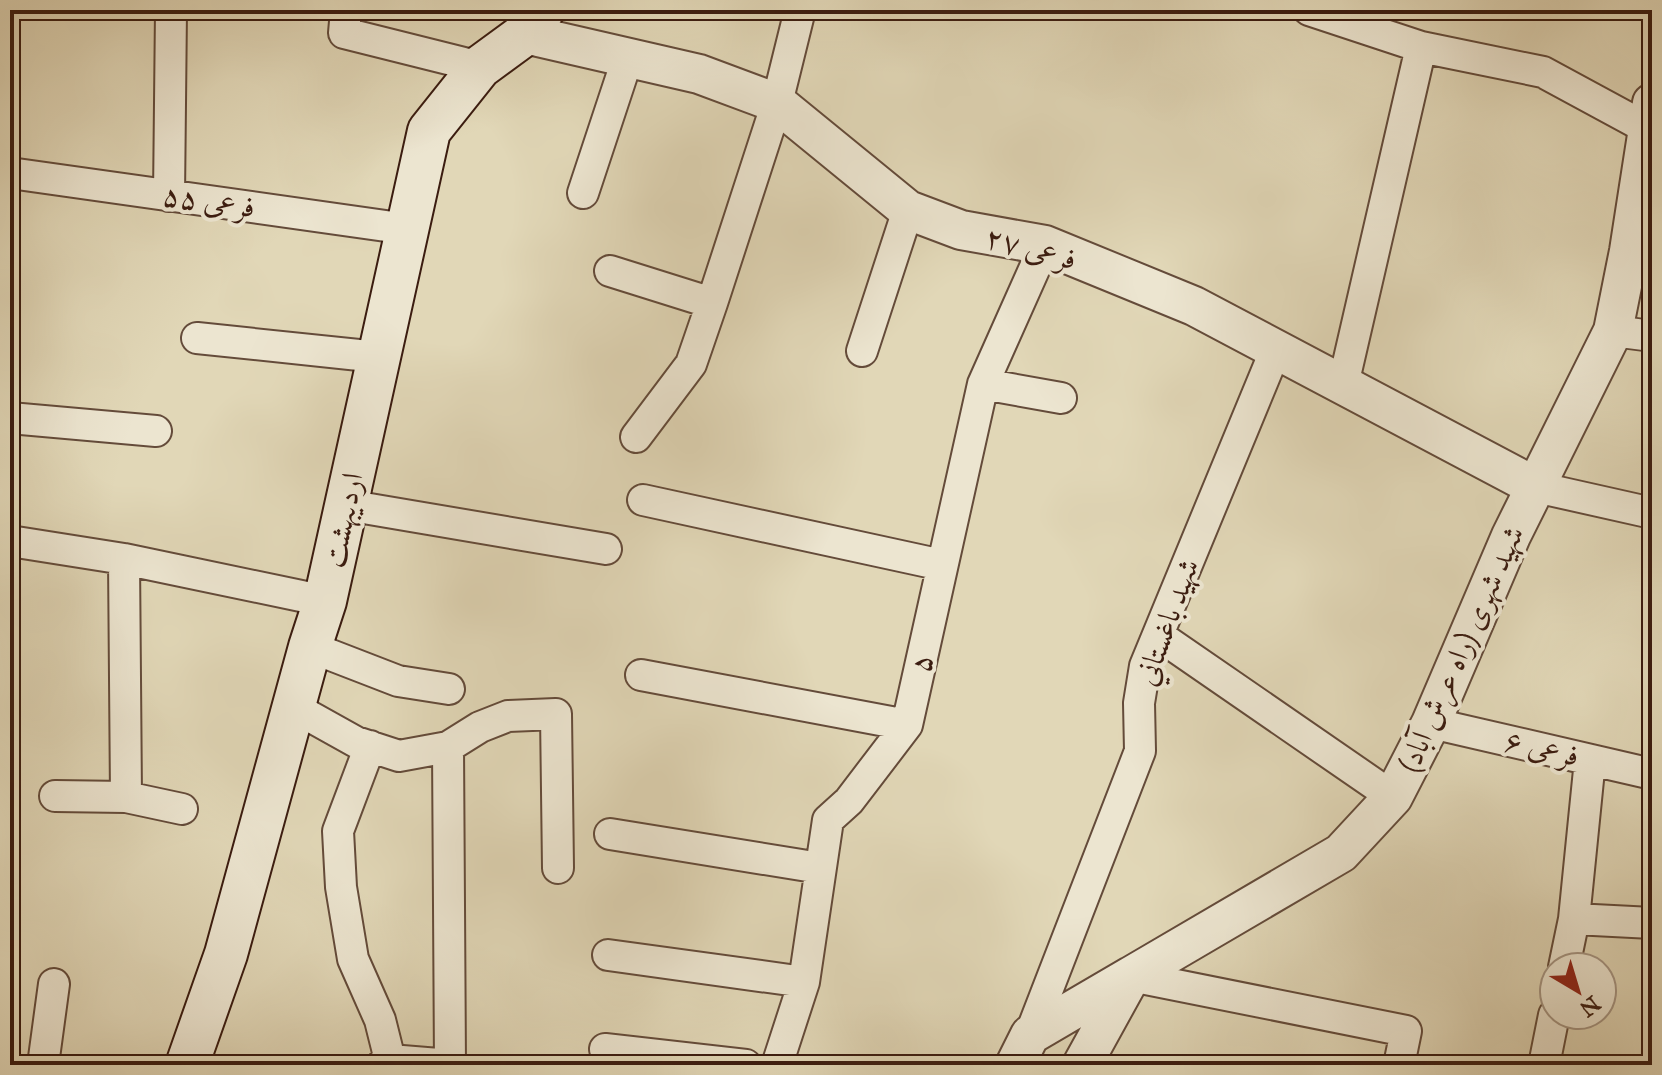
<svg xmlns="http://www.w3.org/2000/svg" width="1662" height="1075" viewBox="0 0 1662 1075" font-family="'IM FELL Great Primer',Amiri,serif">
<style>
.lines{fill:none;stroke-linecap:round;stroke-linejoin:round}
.minor-casing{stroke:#644b3a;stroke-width:34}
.tertiary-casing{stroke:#644b3a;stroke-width:42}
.secondary-casing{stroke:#3b1c10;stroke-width:46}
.minor{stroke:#ece5d0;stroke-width:30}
.tertiary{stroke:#ece5d0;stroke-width:38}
.secondary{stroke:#ece5d0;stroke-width:42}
.labels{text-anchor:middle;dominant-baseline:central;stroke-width:8;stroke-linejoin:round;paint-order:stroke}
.street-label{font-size:30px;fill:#3b1c10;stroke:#ece5d0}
</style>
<rect width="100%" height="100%" fill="#e1d7b7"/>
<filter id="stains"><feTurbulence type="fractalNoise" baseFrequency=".0025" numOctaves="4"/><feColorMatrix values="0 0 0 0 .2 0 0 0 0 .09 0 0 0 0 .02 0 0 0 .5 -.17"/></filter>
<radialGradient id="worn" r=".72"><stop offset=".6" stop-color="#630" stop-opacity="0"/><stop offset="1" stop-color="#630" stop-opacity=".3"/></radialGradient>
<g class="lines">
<defs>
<path id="minor" d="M346 10 344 33 480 67
M1309 10 1421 47 1543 72 1652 131
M10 173 407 229
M583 193 628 57
M169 196 171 10
M610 271 712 303 777 103 800 10
M1613 331 1652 336
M197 338 378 357
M862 351 908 210
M983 384 1061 398
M1343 385 1421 47
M10 418 156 431
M636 437 691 364 712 303
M1536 487 1652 513
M643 500 942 565
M346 505 606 549
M10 541 124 559 325 601
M124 559 126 797
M1158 635 1393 797
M310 647 398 681 449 689
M641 675 907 725
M295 708 356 742 399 756 448 747 480 727 508 716 556 714 558 868
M1431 723 1652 774
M370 746 338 831 341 887 353 959 380 1020 390 1060
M448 747 450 1065
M55 796 126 797 182 809
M610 834 820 868
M1574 919 1652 923
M608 955 804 982
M1564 967 1574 919 1590 760
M1131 976 1406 1031 1399 1065
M1030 1035 1140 751 1139 703 1145 666 1276 349
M605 1049 746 1065
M43 1065 54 984
M382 1065 390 1060 451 1065
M777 1065 804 982 828 820 849 801 907 725 983 384 1045 245
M1544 1065 1554 1015"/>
<path id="tertiary" d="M525 34 699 74 777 103 908 210 961 230 1045 245 1194 306 1536 487
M1015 1065 1030 1035 1131 976
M1082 1065 1131 976 1341 853 1393 797 1431 723 1511 536 1613 331 1629 251 1652 103"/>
<path id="secondary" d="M187 1065 226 954 310 647 325 601 429 131 480 67 525 34 543 10"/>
</defs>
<use href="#minor" class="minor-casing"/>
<use href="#tertiary" class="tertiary-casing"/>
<use href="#secondary" class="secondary-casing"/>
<use href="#minor" class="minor"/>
<use href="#tertiary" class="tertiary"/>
<use href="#secondary" class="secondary"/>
</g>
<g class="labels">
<g class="street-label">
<text transform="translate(209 201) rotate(8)">فرعی ۵۵</text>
<text transform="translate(1031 248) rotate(15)">فرعی ۲۷</text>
<text transform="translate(343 520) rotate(-78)">اردیبهشت</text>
<text transform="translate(1167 622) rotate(-70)">شهيد باغستاني</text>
<text transform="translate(1461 649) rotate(-66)">شهید شهری (راه عرش آباد)</text>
<text transform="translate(921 663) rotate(-78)">۵</text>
<text transform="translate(1542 748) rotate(13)">فرعی ۶</text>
</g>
</g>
<rect width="1662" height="1075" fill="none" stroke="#e1d7b7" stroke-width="40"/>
<rect x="12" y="12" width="1638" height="1051" fill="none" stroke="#3b1c10" stroke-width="4"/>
<rect x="20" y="20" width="1622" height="1035" fill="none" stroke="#3b1c10" stroke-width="2"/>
<g transform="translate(1578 991) rotate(142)"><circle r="38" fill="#ece5d0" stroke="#a59583" stroke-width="2"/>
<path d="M0-6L14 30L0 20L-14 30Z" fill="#8f2418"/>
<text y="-12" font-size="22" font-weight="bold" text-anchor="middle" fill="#3b1c10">N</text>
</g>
<rect width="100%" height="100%" filter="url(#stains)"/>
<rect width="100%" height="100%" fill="url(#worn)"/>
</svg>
